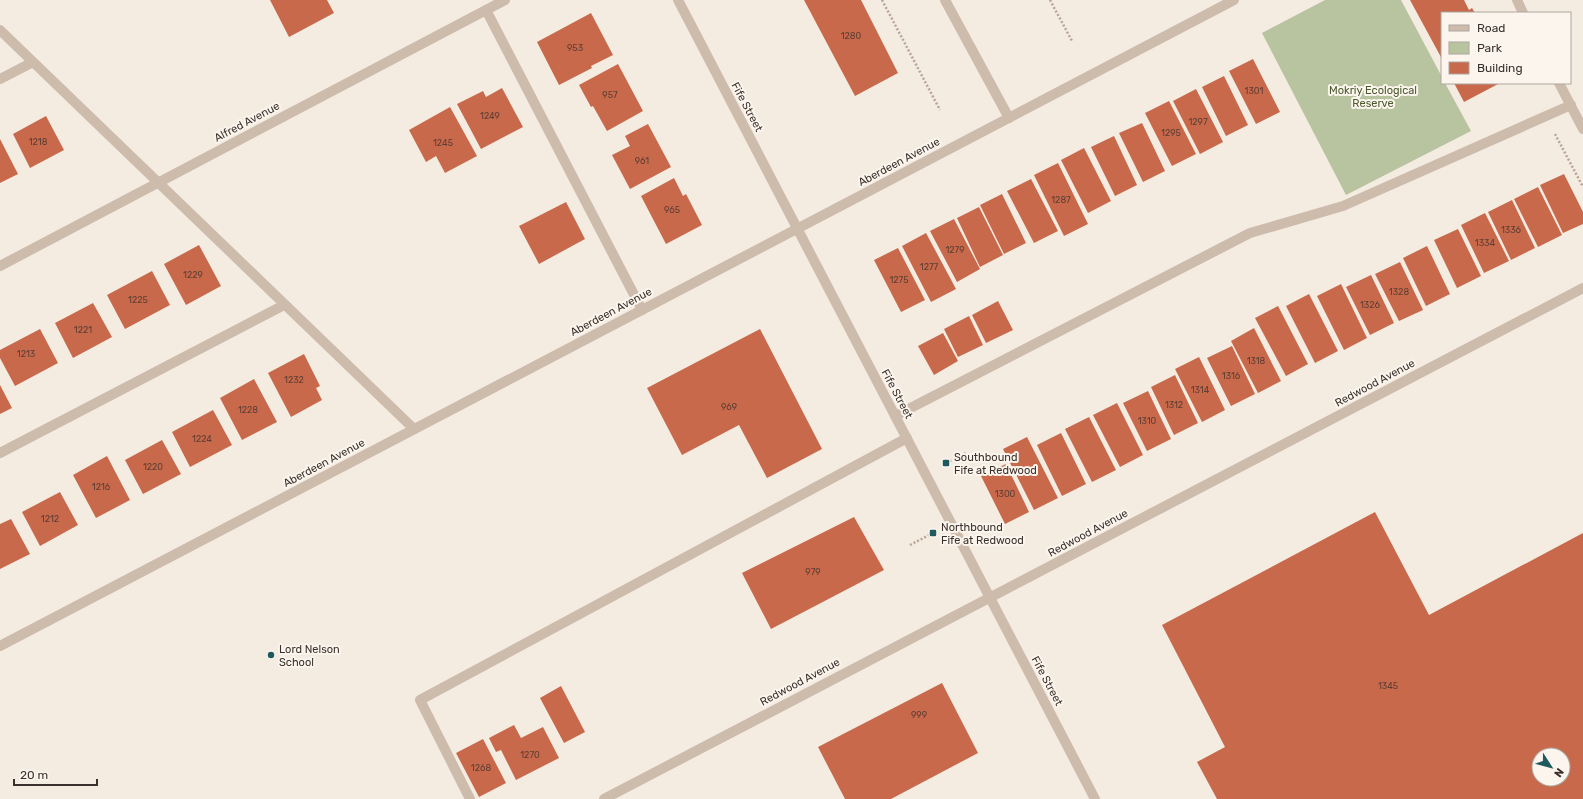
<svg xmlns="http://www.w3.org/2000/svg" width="1583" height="799" viewBox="0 0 1583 799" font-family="Rubik,sans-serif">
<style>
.green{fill:#b8c4a0}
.building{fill:#c8694b;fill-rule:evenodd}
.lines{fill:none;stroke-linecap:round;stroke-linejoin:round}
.path{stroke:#b9a596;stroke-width:2.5;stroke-dasharray:2 2;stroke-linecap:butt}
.service{stroke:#cdbbac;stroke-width:10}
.minor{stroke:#cdbbac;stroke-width:10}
.tertiary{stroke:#cdbbac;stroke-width:10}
.poi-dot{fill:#1f5a5e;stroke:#fbf5ee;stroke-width:1.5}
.labels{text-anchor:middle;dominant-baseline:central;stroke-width:4;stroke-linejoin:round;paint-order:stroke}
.number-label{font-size:9px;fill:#5e3e33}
.park-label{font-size:11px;fill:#4a5a2e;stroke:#fbf5ee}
.street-label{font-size:11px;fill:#3b302b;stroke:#fbf5ee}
.poi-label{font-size:11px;fill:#3b302b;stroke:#fbf5ee;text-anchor:start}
</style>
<rect width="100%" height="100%" fill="#f4ebe1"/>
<path class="green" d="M1325 0H1401L1442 77V83H1445L1471 131 1346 195 1262 33Z"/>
<path class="building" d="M270 0H327L334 13 289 37Z
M804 0H861L898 73 855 96Z
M1410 0H1464L1469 10 1472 8 1475 13H1442V59Z
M591 13 613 55 591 66 592 68 559 85 537 42Z
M1253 59 1280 112 1256 124 1229 71Z
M618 64 643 111 607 131 593 106 591 107 579 85Z
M1224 76 1248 125 1226 136 1202 87Z
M1454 83H1500L1464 102Z
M502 88 523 127 481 149 457 104 483 91 486 97Z
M1196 89 1223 142 1200 154 1173 101Z
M1169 101 1196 154 1172 166 1145 113Z
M450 107 477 156 445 173 436 156 426 162 409 130Z
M46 116 64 150 30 168 13 134Z
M1142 123 1165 171 1143 182 1119 133Z
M648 124 671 167 630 189 612 155 630 146 625 136Z
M1114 136 1137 185 1115 196 1091 147Z
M0 139 18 174 0 183Z
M1084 148 1111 201 1088 213 1061 160Z
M1058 163 1088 224 1064 236 1034 175Z
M1564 174 1583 212V224L1563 233 1540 185Z
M674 178 683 196 686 194 702 225 666 244 641 196Z
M1031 179 1058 231 1034 243 1007 191Z
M1538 187 1562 235 1538 247 1514 199Z
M1002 194 1026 243 1004 254 980 205Z
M1512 200 1535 248 1511 260 1488 212Z
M566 202 585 239 539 264 519 226Z
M979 207 1003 255 980 267 957 218Z
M1485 213 1509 261 1484 273 1461 225Z
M954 219 980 269 957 282 930 231Z
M1458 229 1481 276 1457 288 1434 240Z
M926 233 956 289 931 302 902 246Z
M199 245 221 286 186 305 164 264Z
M1427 246 1450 294 1426 306 1403 258Z
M898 248 925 300 901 312 874 260Z
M1400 262 1423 310 1399 321 1375 274Z
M152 271 170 305 125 329 107 295Z
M1371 275 1394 323 1370 335 1346 287Z
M1341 284 1367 338 1344 350 1317 296Z
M1309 294 1338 351 1315 363 1286 306Z
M998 301 1013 330 986 343 972 315Z
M93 303 112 337 73 358 55 323Z
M1278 306 1308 364 1286 376 1255 318Z
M969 316 983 345 958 357 944 329Z
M1254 328 1281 381 1258 393 1231 341Z
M40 329 58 363 15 386 0 358V350Z
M760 329 822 449 767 478 739 425 682 455 647 388Z
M943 333 958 361 934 375 918 346Z
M1232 346 1255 394 1231 406 1207 358Z
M304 354 320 386 316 388 322 400 291 417 268 373Z
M1199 357 1225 410 1202 422 1175 369Z
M1175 375 1198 423 1174 435 1151 387Z
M254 379 277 422 242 440 220 398Z
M0 385 12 408 0 414Z
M1148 391 1171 439 1147 451 1123 403Z
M1117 403 1143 455 1120 467 1093 415Z
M213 410 232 445 190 467 172 432Z
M1089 417 1116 470 1092 482 1065 429Z
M1061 433 1086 484 1062 496 1037 445Z
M1027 437 1058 498 1034 510 1003 449Z
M162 440 181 474 143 494 125 460Z
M107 456 130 500 96 518 73 475Z
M1006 464 1029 512 1005 524 981 476Z
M60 492 78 525 40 546 22 512Z
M1375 512 1429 615 1583 533V799H1217L1197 762 1225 747 1162 625ZM1539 755H1563V779H1539Z
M854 517 884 570 771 629 742 573Z
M11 519 30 554 0 569V524Z
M942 683 978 753 891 799H845L818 747Z
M561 686 585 732 564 743 540 698Z
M514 725 521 738 543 727 559 758 516 780 501 750 496 752 489 738Z
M483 739 506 783 479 797 456 753Z"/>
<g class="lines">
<path class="path" d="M882 0 940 110
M1050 0 1072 41
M1555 134 1583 187
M946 463 966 453
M910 545 933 533"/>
<path class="service" d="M945 0 1009 118
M486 10 642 310
M0 30 414 429
M0 79 33 62
M895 416 1250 233 1343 206 1571 105
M0 453 284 305
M470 799 420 700 907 438"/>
<path class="minor" d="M678 0 1095 799
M1517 0 1523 13
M1559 83 1583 129
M0 266 505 0
M0 646 1234 0"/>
<path class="tertiary" d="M604 799 1583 288"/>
</g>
<g class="poi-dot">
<rect x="942" y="459" width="8" height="8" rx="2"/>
<rect x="929" y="529" width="8" height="8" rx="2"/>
<circle cx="271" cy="655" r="4"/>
</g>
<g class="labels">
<g class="number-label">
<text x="851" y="36">1280</text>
<text x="575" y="48">953</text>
<text x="1254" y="91">1301</text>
<text x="610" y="95">957</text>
<text x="490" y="116">1249</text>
<text x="1198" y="122">1297</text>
<text x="1171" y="133">1295</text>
<text x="38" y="142">1218</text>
<text x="443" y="143">1245</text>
<text x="642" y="161">961</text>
<text x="1061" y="200">1287</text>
<text x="672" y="210">965</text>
<text x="1511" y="230">1336</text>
<text x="1485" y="243">1334</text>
<text x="955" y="250">1279</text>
<text x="929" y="267">1277</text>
<text x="193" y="275">1229</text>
<text x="899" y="280">1275</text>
<text x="1399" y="292">1328</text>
<text x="138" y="300">1225</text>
<text x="1370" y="305">1326</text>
<text x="83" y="330">1221</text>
<text x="26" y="354">1213</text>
<text x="1256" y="361">1318</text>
<text x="1231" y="376">1316</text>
<text x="294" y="380">1232</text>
<text x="1200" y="390">1314</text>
<text x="1174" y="405">1312</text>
<text x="729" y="407">969</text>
<text x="248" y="410">1228</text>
<text x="1147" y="421">1310</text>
<text x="202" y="439">1224</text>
<text x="153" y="467">1220</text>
<text x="101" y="487">1216</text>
<text x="1005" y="494">1300</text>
<text x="50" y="519">1212</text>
<text x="813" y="572">979</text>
<text x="1388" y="686">1345</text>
<text x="919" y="715">999</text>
<text x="530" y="755">1270</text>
<text x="481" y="768">1268</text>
</g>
<g class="park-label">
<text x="1373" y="90">Mokriy Ecological<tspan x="1373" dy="13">Reserve</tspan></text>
</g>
<g class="street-label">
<text transform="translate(747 107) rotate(62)">Fife Street</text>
<text transform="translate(247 122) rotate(-28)">Alfred Avenue</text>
<text transform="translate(899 162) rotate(-28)">Aberdeen Avenue</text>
<text transform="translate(611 312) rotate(-28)">Aberdeen Avenue</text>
<text transform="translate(1375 383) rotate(-28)">Redwood Avenue</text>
<text transform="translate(897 394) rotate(62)">Fife Street</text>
<text transform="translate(324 463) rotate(-28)">Aberdeen Avenue</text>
<text transform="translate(1088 533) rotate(-28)">Redwood Avenue</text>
<text transform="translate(1047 681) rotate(62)">Fife Street</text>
<text transform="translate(800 682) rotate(-28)">Redwood Avenue</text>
</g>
<g class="poi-label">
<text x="954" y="457">Southbound<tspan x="954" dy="13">Fife at Redwood</tspan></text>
<text x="941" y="527">Northbound<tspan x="941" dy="13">Fife at Redwood</tspan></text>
<text x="279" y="649">Lord Nelson<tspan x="279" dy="13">School</tspan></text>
</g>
</g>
<rect x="1441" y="12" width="130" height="72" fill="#fbf5ee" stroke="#aea6a0"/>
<rect x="1449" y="25" width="20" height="6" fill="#cdbbac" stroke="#aea6a0"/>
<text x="1477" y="32" font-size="12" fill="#3b302b">Road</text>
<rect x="1449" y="42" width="20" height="12" fill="#b8c4a0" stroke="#aea6a0"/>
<text x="1477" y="52" font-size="12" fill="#3b302b">Park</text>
<rect x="1449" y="62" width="20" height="12" fill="#c8694b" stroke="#aea6a0"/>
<text x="1477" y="72" font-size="12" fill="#3b302b">Building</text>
<g transform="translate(1551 767) rotate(126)"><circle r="19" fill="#fbf5ee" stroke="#aea6a0"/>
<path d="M0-3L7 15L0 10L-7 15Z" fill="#1f5a5e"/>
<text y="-6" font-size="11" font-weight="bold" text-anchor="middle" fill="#3b302b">N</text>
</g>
<path d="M14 779v6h83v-6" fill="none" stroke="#3b302b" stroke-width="2"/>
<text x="20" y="779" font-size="12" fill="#3b302b" stroke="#fbf5ee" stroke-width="3" paint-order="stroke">20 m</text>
</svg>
